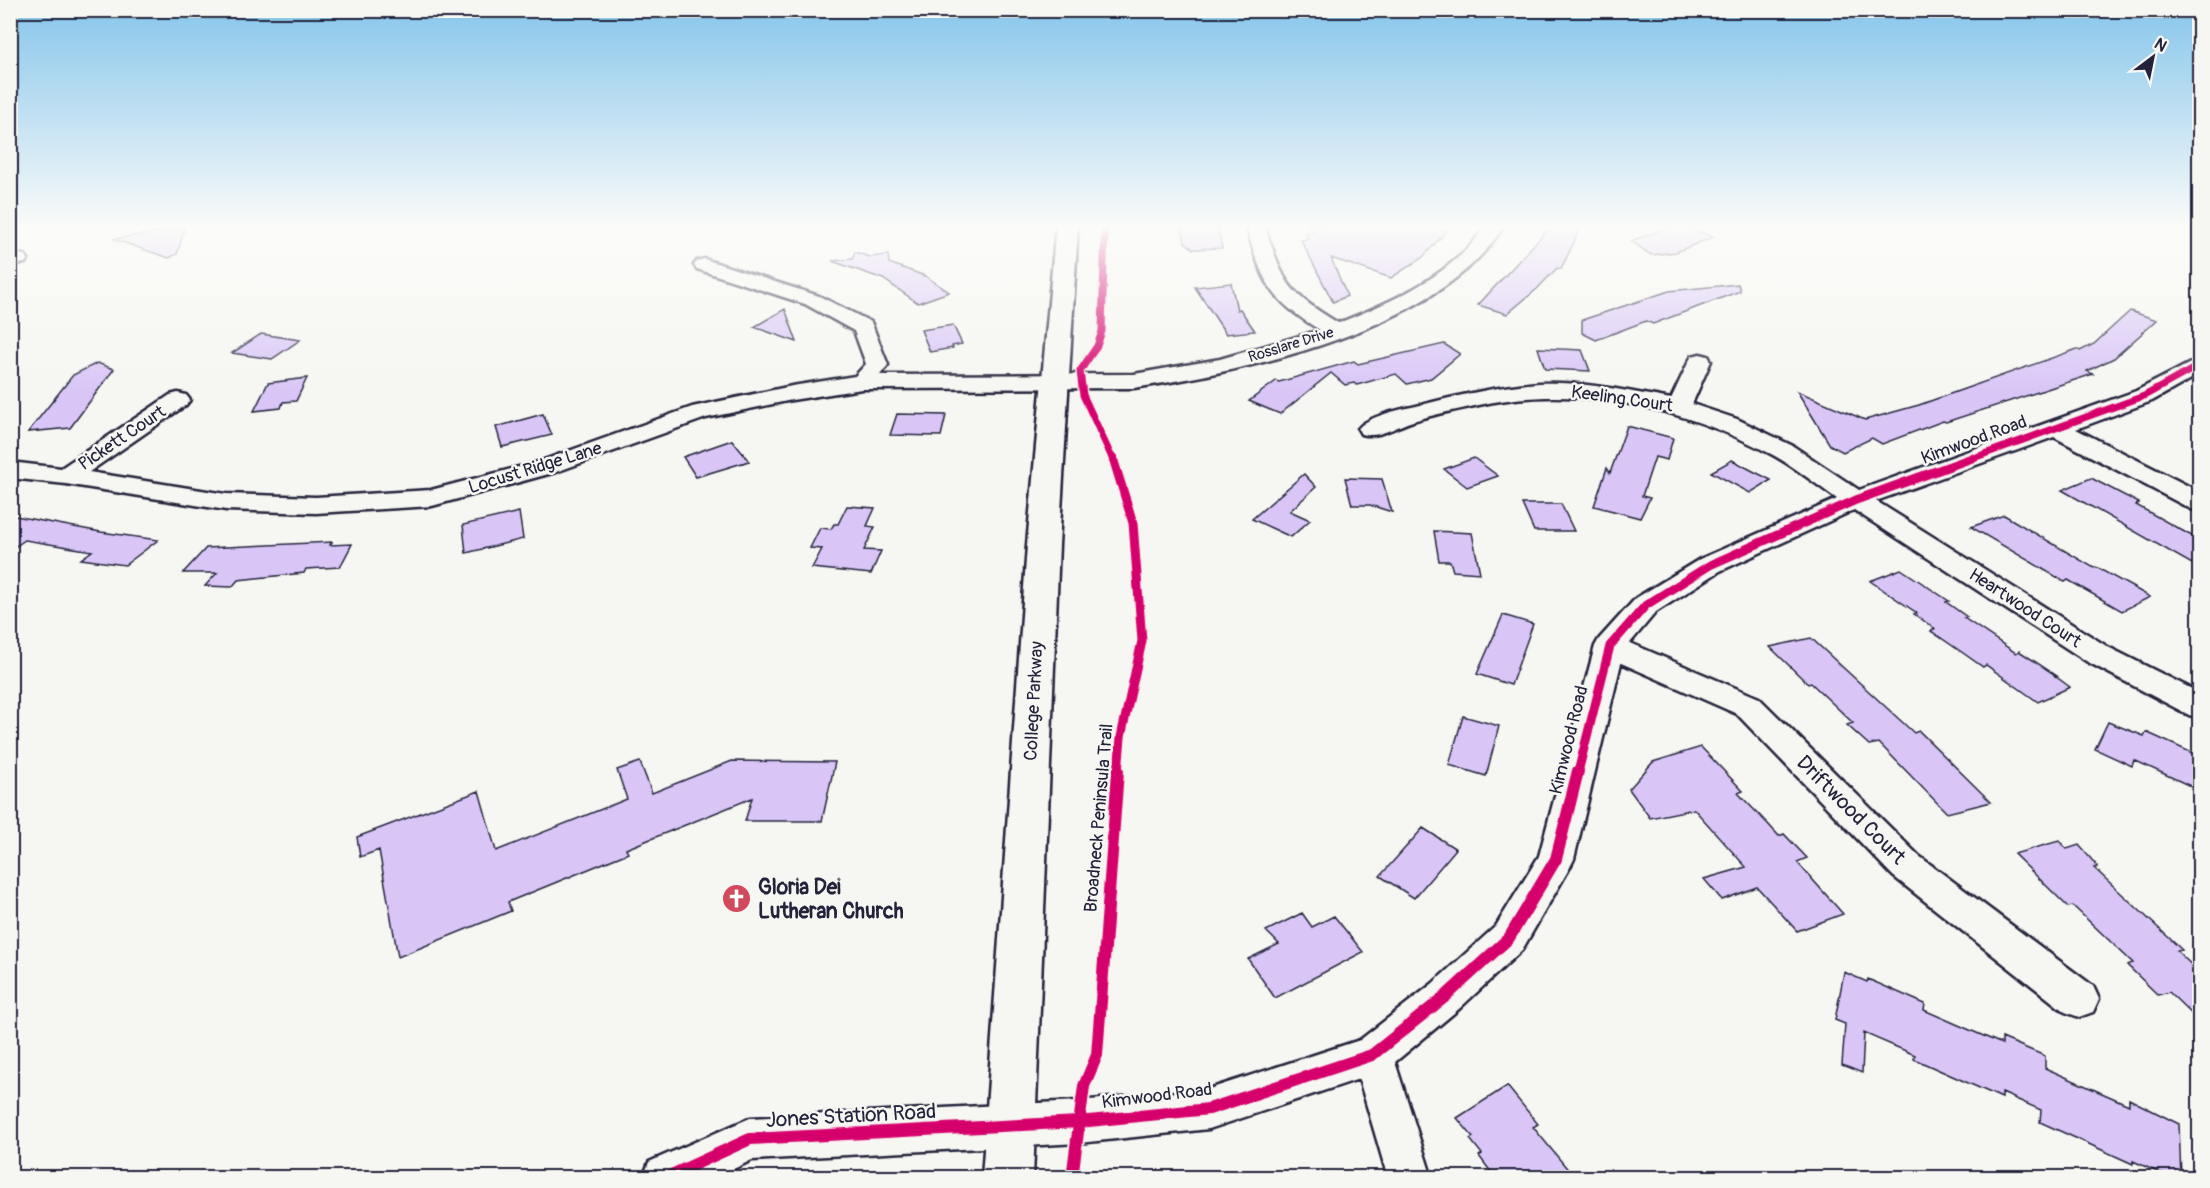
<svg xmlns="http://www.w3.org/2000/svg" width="2210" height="1188" viewBox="0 0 2210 1188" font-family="Pangolin,sans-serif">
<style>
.building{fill:#d9c6f7;stroke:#22223b;stroke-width:1.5}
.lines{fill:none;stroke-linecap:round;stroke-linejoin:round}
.minor-casing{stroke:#22223b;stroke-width:5}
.major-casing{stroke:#22223b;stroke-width:5}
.minor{fill:#f6f6f2;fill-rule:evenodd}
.major{fill:#f6f6f2;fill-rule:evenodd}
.cycleway-far2-casing{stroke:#f6f6f2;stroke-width:10}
.cycleway-far1-casing{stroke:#f6f6f2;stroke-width:13}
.cycleway-casing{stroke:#f6f6f2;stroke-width:16}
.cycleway-far2{stroke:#d6006c;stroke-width:7}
.cycleway-far1{stroke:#d6006c;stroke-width:9}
.cycleway{stroke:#d6006c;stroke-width:12}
.labels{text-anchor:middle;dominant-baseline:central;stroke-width:5;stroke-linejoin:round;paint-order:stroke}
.far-street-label{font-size:15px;fill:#22223b;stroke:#f6f6f2}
.street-label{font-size:18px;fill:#22223b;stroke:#f6f6f2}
.near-street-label{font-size:21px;fill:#22223b;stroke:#f6f6f2}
.near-poi-label{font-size:21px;font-weight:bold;fill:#22223b;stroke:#f6f6f2;text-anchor:start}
</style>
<rect width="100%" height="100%" fill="#f6f6f2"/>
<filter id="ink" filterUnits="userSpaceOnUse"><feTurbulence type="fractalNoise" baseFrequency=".0167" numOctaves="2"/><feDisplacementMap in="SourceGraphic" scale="12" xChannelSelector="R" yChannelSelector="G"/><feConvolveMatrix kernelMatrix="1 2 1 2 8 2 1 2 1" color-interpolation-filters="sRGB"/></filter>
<g filter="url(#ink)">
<path class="building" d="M1181 225H1217L1222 248 1193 249 1185 242Z
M1308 225H1452L1422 258 1391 278 1331 258 1347 296 1333 302 1301 240 1308 239 1305 233 1312 232Z
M1552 225H1582L1561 269 1557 268 1537 289 1507 314 1478 305Z
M1674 225H1683L1713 237 1676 252 1651 255 1631 241Z
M185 228 177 254 169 258 113 239Z
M855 252 870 257 888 255 889 263 925 276 949 292 918 303 883 279 832 261 852 259Z
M1231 283 1237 310 1240 309 1255 331 1226 334 1195 287Z
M1738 284 1740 291 1653 324 1646 321 1596 340 1582 333V320L1669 291Z
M785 309 797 342 754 327Z
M2130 311 2157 320 2114 358 2087 371 2093 374 1946 422 1943 421 1882 444 1872 438 1843 452 1830 445 1797 391 1865 420 1919 405 2077 349 2080 351 2094 344Z
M953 325 962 344 952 346 953 348 930 352 921 330Z
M261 334 300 340 272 359 232 353Z
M1444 344 1460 354 1431 378 1407 384 1396 374 1357 385 1354 383 1345 385 1331 373 1280 414 1249 401 1276 381 1279 382 1354 361 1358 364Z
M1538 348 1582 350 1590 371 1545 369Z
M97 363 114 369 70 428 28 432 73 375Z
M307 378 296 401 283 402 281 408 254 411 268 383Z
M543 414 552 435 502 447 496 427Z
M897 414 946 415 941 436 890 435Z
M1627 426 1673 438 1667 460 1655 457 1642 496 1650 498 1640 518 1594 506 1607 468 1610 473Z
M732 440 749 461 696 477 683 457Z
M1474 458 1498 476 1467 487 1444 469Z
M1732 460 1753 471 1771 480 1750 493 1711 472Z
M1304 474 1316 487 1290 511 1310 520 1291 537 1252 519Z
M1345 478 1382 479 1392 512 1370 505H1352Z
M2091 478 2139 503 2136 505 2199 540V568L2062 490Z
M1522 504H1561L1574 531H1534Z
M847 506 875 508 867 526 875 527 864 550 881 551 871 574 812 568 822 549 810 548 820 528 831 529 834 524H838Z
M519 512 523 539 466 553 463 525Z
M10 515 101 532 158 540 125 565 81 559 92 551 25 540 10 550Z
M2004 515 2094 568 2096 567 2150 597 2122 611 2068 580 2065 582 1971 527Z
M1434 531 1472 533 1480 573 1453 571 1450 561H1439Z
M332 542 330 545 352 544 340 567 306 569 304 573 238 580 232 587 205 586 217 573H183L206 548Z
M1901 569 1949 601 1946 602 1967 617 1964 618 2016 653 2019 651 2057 676H2055L2070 687 2038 702 1986 665 1983 667 1963 653 1931 631 1935 629 1914 614 1917 613 1870 581Z
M1503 615 1533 624 1511 685 1477 674Z
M1811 638 1914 733 1919 731 1991 802 1947 813 1879 743 1869 745 1847 725 1853 723 1811 683 1808 684 1770 647Z
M1463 716 1499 726 1486 776 1449 765Z
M2108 722 2144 736 2146 732 2199 756V790L2134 760 2132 766 2095 749Z
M1701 747 1743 791 1738 793 1768 824 1779 836 1784 834 1807 858 1797 862 1843 914 1797 931 1757 887 1722 900 1704 879 1746 867 1694 809 1650 818 1629 789 1653 762Z
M732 761 835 762 822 821H745L752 798 626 849 628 853 508 902 511 911 398 957 379 850 360 857 357 837 479 791 496 851 627 799 617 770 640 762 652 793Z
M1423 828 1456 849 1414 898 1380 876Z
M2059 841 2067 849 2079 845 2098 867 2094 868 2182 950 2177 951 2199 972V1021L2169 992 2158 995 2127 965 2133 963 2073 906 2068 907 2014 854Z
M1302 913 1312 927 1334 916 1363 952 1275 998 1248 959 1279 944 1266 931Z
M1844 972 1867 982 1868 979 1925 1004 1924 1010 2002 1044V1038L2045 1056V1068L2129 1105V1099L2179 1124 2181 1178H2171L2133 1161V1164L2040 1122 2041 1110 2002 1093V1098L1914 1059 1915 1055 1864 1033 1862 1073 1842 1065 1845 1024 1835 1020Z
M1507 1086 1538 1124 1533 1127 1575 1178H1495L1491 1172 1479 1156 1482 1154 1470 1139 1473 1137 1457 1118Z"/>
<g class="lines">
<defs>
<path id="minor" d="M1246 225H1264C1285 283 1283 289 1338 323 1392 302 1454 275 1486 225H1504C1443 329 1246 371 1134 388L862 389 792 400 706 418 556 472 432 506 316 513 226 510 66 484 10 478V462L61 468 170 395 178 393 186 395 190 400 186 405 89 472 226 494 316 497 431 490 538 462 692 407 792 386 855 376 866 364 854 331 805 304 697 269 694 265 697 261 704 259 819 296 871 322 888 365 880 375 1134 374 1220 359 1320 330C1269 299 1262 281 1246 225Z
M10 253 25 255 28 259 25 263 10 265Z
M1700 354 1708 356 1711 361 1692 404 1737 419 1793 446 1859 490 2136 391 2200 358V374L2152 401 2076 429 2200 492V511L2191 509 2054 437 1876 501 2108 647 2200 693V718L2189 715 2086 661 1854 510 1720 571 1656 612 1630 643 1759 698 1919 856 2093 986 2099 999 2093 1012 2079 1017 2065 1012 1893 876 1737 714 1621 663 1574 859 1569 869 1522 950 1460 1008 1395 1062 1432 1178H1388L1359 1079 1209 1129 1079 1143 752 1160 715 1178H643L649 1162 750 1118 1079 1101 1209 1089 1360 1040 1432 984 1496 926 1539 856 1595 646 1599 639 1636 598 1700 559 1837 499C1816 484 1795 467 1773 455 1686 408 1578 383 1479 405 1457 410 1435 414 1413 421 1396 426 1379 439 1361 434L1358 429C1366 417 1398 410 1412 407 1454 397 1496 386 1539 383 1583 381 1628 391 1671 399L1689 361 1692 356Z"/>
<path id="major" d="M1056 225H1078L1059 545 1033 1178H982L1027 545Z"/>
</defs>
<use href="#minor" class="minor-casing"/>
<use href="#major" class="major-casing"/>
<use href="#minor" class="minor"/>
<use href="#major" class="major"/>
<defs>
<path id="cycleway-far2" d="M1105 225 1102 331 1097 346 1080 371 1083 395 1113 460
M1968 460 2144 396 2200 365"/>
<path id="cycleway-far1" d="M1113 458 1133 523 1142 641 1121 737 1118 772
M1578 772 1610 646 1646 605 1710 565 1856 500 1972 458"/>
<path id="cycleway" d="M665 1178 750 1139 1079 1122 1209 1109 1372 1055 1446 996 1509 938 1556 859 1578 771
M1072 1178 1084 1086 1097 1055 1118 771"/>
</defs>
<use href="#cycleway-far2" class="cycleway-far2-casing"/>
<use href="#cycleway-far1" class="cycleway-far1-casing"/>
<use href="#cycleway" class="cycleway-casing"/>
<use href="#cycleway-far2" class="cycleway-far2"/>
<use href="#cycleway-far1" class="cycleway-far1"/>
<use href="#cycleway" class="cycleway"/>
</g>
</g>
<linearGradient id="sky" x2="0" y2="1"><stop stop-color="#85c5eb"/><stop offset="0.58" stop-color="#fbfbf9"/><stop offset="1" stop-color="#fbfbf9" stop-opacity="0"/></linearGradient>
<rect width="2210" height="391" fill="url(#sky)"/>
<defs>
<symbol id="church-disc" viewBox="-11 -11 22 22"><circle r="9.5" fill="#d1495b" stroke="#f6f6f2"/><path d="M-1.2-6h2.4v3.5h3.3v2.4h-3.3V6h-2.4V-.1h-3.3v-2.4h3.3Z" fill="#fff"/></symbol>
</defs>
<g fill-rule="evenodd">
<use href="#church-disc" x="720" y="882" width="33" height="33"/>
</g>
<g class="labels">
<g class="far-street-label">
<text transform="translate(1291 345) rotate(-17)">Rosslare Drive</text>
</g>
<g class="street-label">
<text transform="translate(1622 399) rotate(8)">Keeling Court</text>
<text transform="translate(122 438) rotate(-34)">Pickett Court</text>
<text transform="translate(1974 440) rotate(-20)">Kimwood Road</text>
<text transform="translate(535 468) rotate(-17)">Locust Ridge Lane</text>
<text transform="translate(2025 608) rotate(33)">Heartwood Court</text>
<text transform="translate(1034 701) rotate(-87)">College Parkway</text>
<text transform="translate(1569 740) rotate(-76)">Kimwood Road</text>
<text transform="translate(1099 818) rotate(-85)">Broadneck Peninsula Trail</text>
<text transform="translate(1157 1096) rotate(-7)">Kimwood Road</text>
</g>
<g class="near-street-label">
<text transform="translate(1851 810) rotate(45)">Driftwood Court</text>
<text transform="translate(851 1116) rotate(-3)">Jones Station Road</text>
</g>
<g class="near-poi-label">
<text x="758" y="887">Gloria Dei<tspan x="758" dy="24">Lutheran Church</tspan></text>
</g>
</g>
<rect width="2210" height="1188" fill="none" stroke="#f6f6f2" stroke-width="36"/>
<rect x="18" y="18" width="2174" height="1152" fill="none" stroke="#22223b" stroke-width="2" filter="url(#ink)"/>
<g transform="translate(2153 57) rotate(32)" stroke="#f6f6f2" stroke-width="4.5" paint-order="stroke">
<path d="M0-4.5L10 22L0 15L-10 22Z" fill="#22223b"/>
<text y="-9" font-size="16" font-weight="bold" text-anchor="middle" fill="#22223b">N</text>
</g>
</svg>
